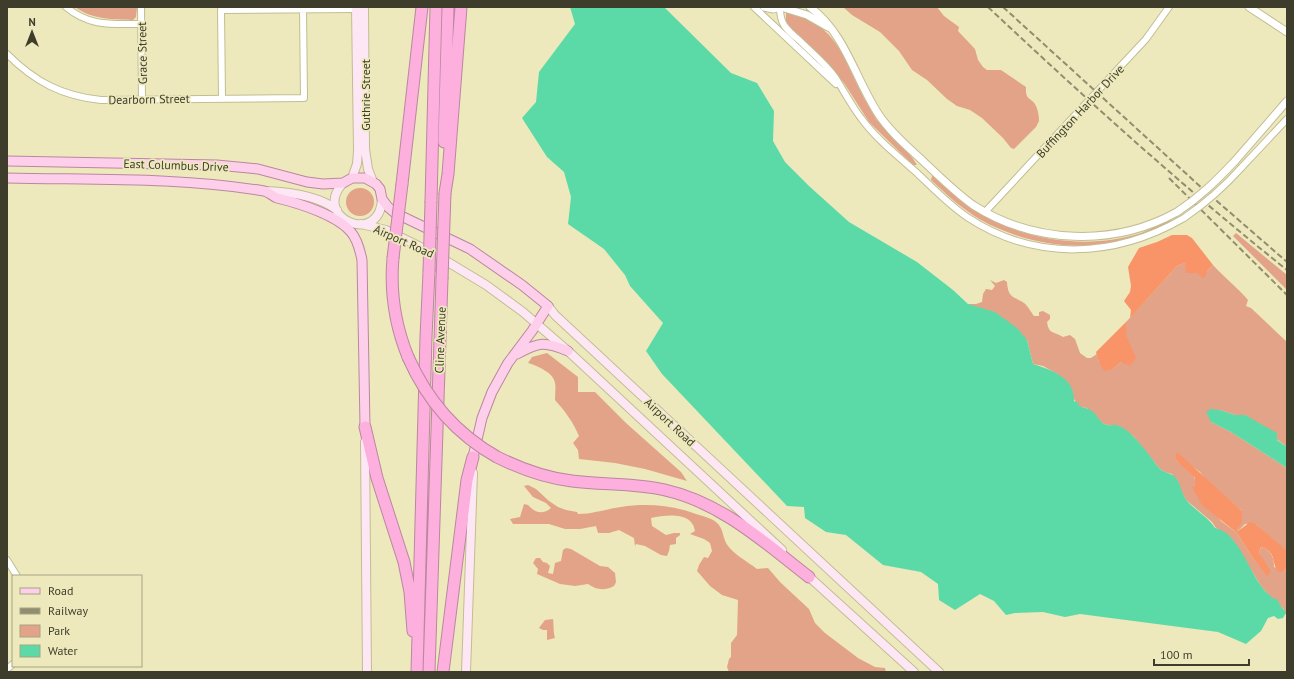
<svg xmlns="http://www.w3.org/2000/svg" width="1294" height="679" viewBox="0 0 1294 679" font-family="'PT Sans',sans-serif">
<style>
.green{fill:#e2a388}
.forest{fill:#f99468}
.water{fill:#5bdaa7}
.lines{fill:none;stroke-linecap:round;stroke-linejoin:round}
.minor-casing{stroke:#c1be92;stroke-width:8}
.tertiary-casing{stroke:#c1be92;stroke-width:9}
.secondary-casing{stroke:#c1be92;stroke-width:10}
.primary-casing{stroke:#ba879f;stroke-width:11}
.motorway-casing{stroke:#ba879f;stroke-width:13}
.minor{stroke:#fff;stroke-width:6}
.tertiary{stroke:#fff;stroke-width:7}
.secondary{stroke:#fee7f5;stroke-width:8}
.primary{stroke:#fecfeb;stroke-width:9}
.motorway{stroke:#fdafdd;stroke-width:11}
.rail{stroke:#908e6f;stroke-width:2;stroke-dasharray:6 3;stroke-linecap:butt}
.minor-bridge-casing{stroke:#c1be92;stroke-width:8;stroke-linecap:butt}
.tertiary-bridge-casing{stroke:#c1be92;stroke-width:9;stroke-linecap:butt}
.motorway-bridge-casing{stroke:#ba879f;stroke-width:13;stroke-linecap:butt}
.minor-bridge{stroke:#fff;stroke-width:6}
.tertiary-bridge{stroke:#fff;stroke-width:7}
.motorway-bridge{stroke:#fdafdd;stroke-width:11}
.labels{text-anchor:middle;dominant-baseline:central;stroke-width:3.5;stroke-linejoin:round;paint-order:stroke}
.street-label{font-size:12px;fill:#3e3d2b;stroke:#ede9bc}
</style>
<rect width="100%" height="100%" fill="#ede9bc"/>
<path class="green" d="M75 7H137L136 17 133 20C112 19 93 20 75 7Z
M843 7H937L944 16 959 27 958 31 975 49 978 60 983 67 987 70H1001L1026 87C1025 100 1030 97 1035 104 1038 109 1039 116 1039 121L1036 127 1014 149 1011 148 1003 138 982 118 970 110 957 106 947 99 927 80 912 70 899 51 880 32 852 15Z
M786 12C839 23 844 62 867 103 870 108 873 114 876 119 889 135 907 147 917 165H913L869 122 844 83 833 70 789 28 786 21Z
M932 176 935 177C949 191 964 203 981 214 1027 241 1089 250 1141 233 1151 229 1161 224 1171 219L1172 220C1165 224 1158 229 1150 232 1095 255 1032 248 981 220 962 209 946 194 931 180Z
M346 202a14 14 0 1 1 28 0a14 14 0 1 1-28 0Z
M1236 233 1287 275V290L1233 236Z
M1185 263 1207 271 1213 265C1224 277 1237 287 1248 300L1246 306 1251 308 1287 342V447L1245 415H1235L1220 410 1211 422 1231 432 1287 468V552L1256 524H1245L1238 531 1237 529 1242 511 1207 481 1200 472 1189 464 1177 461C1185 468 1198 474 1195 486L1193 487 1221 521 1237 533 1252 557 1267 575 1259 553 1261 547C1271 550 1274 557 1274 567L1284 571 1287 567V614H1285L1284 609 1271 598 1261 586 1232 539 1216 528 1212 522 1186 500 1172 474 1165 472 1160 469 1133 436 1119 426 1107 425 1100 422 1096 416 1087 408 1079 407 1059 375 1043 366 1033 364 1027 340 968 304H976L982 302 983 294 986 289 992 290 995 286 990 280 996 283 1004 280 1007 282C1008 298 1013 296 1024 303 1028 306 1031 312 1034 316H1039V312L1043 311 1050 315V319L1047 322C1049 335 1054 331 1063 337L1070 335 1075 339 1080 353 1087 358H1091L1097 354 1099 362 1113 369 1121 362 1127 321 1177 266Z
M547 353 578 377V392H595L626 423 681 472 687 481 645 469 615 463 579 459 578 450 573 443 579 436C573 422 565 411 555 400 555 394 556 388 555 383 554 373 538 366 528 363L532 357Z
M528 485 536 489 549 501 558 507 566 510 577 512 578 514C593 514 606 509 621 507 646 503 672 505 696 514 702 516 711 518 716 522 724 528 722 538 728 546 735 555 748 562 757 569L768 568 780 582 809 609 815 623 825 633 858 658 875 667 885 668 886 672H729L727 667 729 659 731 657V643L737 635 738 600 722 595 710 586 697 571 699 565 704 557 708 558 712 551 710 543 704 539 690 534 695 531C692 511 666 515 651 518L652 526 666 535 674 533H680V535L676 538V544L670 545 669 551 667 556 661 555 645 546 636 544 635 546 634 538 619 530 609 533H598L596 526 580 529H565L549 524H513L510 519 520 517 524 504 528 505C535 513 543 515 551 508L546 503 533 497 524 486Z
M566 548 571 549 600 566 608 567 615 573 616 582 614 586C604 591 597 590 588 584L575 586 560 584 537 574 538 569 533 563 536 558H540L543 562 547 563 550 566 548 573 553 574 555 563 561 561 563 550Z
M553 619C554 626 553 631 555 638L547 640V630H543L539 628 545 620Z"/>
<path class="forest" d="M1172 235H1187L1192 238 1213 265 1207 271 1206 275 1203 278 1197 273H1186L1185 263 1177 266 1130 318 1131 310 1124 301 1130 292 1131 286 1128 267 1139 248 1157 242Z
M1127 321 1126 335 1136 358 1130 366 1121 362 1113 369 1104 371 1099 362 1096 352Z
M1177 452 1242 511V522L1237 529 1238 531 1250 522 1256 524 1286 550 1287 552V567L1284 571 1278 572C1271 562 1277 552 1261 547L1259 553 1270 570V573L1267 576 1252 557 1237 533 1202 505 1192 487 1195 486V478C1189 470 1178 466 1175 456Z"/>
<path class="water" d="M570 7H664L731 73 757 83 774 111 773 141 785 162 809 186 849 222 917 262 953 290 968 304 995 312 1017 328 1027 340 1033 364C1051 370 1075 377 1074 401L1079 403 1078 405C1082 408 1087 407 1092 411 1098 415 1099 423 1107 425 1111 426 1116 424 1119 426 1132 430 1151 458 1160 469 1165 473 1172 473 1176 478 1181 485 1182 495 1187 501 1196 511 1208 517 1215 528 1244 533 1252 592 1278 600 1279 606 1284 608 1286 613L1283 618 1278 619 1274 616 1268 618 1261 631 1246 644 1218 632 1080 614 1065 617 1043 612 1015 613 1006 615 994 601 980 594 955 610 939 600 938 584 921 572 883 565 846 535 826 532 805 518 804 507 787 506 662 374 646 351 663 323 630 286 625 275 604 249 568 224 571 197 564 172 547 157 522 118 536 102 539 72 575 24Z
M1211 409 1220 410 1235 415H1245L1277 433V440L1287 447V468L1231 432 1211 422 1206 412Z"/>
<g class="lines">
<defs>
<path id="minor" d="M66 7C90 27 112 24 141 24
M141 7 142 100
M754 7 836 84
M780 8C780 14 781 20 784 25 788 31 794 36 799 40 811 52 825 63 835 77 844 91 851 105 861 118 876 139 898 156 917 173 933 188 948 204 967 217 1035 262 1115 258 1184 218
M7 54C35 82 62 96 101 100L304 98 303 9
M222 99 221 10 356 9
M1242 167 1287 119
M985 212 1146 39 1169 7
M7 560 17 576
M7 669 13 664"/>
<path id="tertiary" d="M764 7 773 9 781 7
M781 7 807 15 828 27
M810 7C846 34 855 79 879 115 891 133 908 147 923 161 939 176 955 192 973 205 1034 244 1114 247 1177 212
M1249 7 1287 32
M1235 161 1287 101"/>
<path id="secondary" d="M364 7 365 149 368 169 373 182
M352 178 357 164 358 151 356 7
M343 183C311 218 380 247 382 199
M266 191C289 192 319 196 337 210
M361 224 386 230 433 253 486 285 523 312 568 351 782 550
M548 306 555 315 939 672
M365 442 367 672
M806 574 914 672
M466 672 473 473"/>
<path id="primary" d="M7 161 217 165 258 169 307 182 323 184 343 183 352 178H365L376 184 380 189 382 199 388 207 395 213 470 249 522 285 548 306 532 331 508 363 492 392 482 418 473 457
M7 178C92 180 180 177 264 191 269 192 272 196 277 198 298 203 337 215 351 232 357 239 360 250 362 260L365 427
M517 354C539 342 544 341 568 351"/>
<path id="motorway" d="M444 142 448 7
M402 184 422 7
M445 193 448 174 461 7
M431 201 436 7
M393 258C390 292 395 325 408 357
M365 427 377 478 404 562 410 592 413 631
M497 457C521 469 546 478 572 481 603 485 635 483 665 490 722 503 764 542 809 577
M417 672 426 337 429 272
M429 672 442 279
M443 672 467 480 473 457"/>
</defs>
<use href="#minor" class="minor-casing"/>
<use href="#tertiary" class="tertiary-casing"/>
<use href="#secondary" class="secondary-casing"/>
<use href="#primary" class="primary-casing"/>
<use href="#motorway" class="motorway-casing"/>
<use href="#minor" class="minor"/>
<use href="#tertiary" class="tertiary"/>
<use href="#secondary" class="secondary"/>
<use href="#primary" class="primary"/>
<use href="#motorway" class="motorway"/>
<path class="rail" d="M988 7C1085 98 1183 187 1287 270
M1003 7 1203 189 1287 262
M1169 178 1287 295"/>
<defs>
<path id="minor-bridge" d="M1184 218C1206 203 1224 187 1242 167"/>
<path id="tertiary-bridge" d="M1177 212C1200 197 1216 181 1235 161"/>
<path id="motorway-bridge" d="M393 258 402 184
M429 272 431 201
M442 279 445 193
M408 357C427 400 456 434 497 457"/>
</defs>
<use href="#minor-bridge" class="minor-bridge-casing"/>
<use href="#tertiary-bridge" class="tertiary-bridge-casing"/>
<use href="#motorway-bridge" class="motorway-bridge-casing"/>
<use href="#minor-bridge" class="minor-bridge"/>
<use href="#tertiary-bridge" class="tertiary-bridge"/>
<use href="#motorway-bridge" class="motorway-bridge"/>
</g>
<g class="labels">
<g class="street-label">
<text transform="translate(142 53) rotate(-91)">Grace Street</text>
<text transform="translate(365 95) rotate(-90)">Guthrie Street</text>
<text transform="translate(149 99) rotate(-1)">Dearborn Street</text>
<text transform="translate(1080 111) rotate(-47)">Buffington Harbor Drive</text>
<text transform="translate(176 165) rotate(2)">East Columbus Drive</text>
<text transform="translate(404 241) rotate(24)">Airport Road</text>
<text transform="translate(440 340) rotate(-88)">Cline Avenue</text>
<text transform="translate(670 422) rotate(43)">Airport Road</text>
</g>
</g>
<rect width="1294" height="679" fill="none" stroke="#3e3d2b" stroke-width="16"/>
<rect x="12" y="575" width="130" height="92" fill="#ede9bc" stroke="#a7a482"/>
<rect x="20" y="588" width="20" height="6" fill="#fecfeb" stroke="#a7a482"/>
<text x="48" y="595" font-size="12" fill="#3e3d2b">Road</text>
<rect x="20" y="608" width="20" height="6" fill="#908e6f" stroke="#a7a482"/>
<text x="48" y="615" font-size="12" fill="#3e3d2b">Railway</text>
<rect x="20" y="625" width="20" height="12" fill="#e2a388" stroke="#a7a482"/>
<text x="48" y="635" font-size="12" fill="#3e3d2b">Park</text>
<rect x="20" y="645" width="20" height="12" fill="#5bdaa7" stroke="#a7a482"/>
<text x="48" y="655" font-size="12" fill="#3e3d2b">Water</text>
<g transform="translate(32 32)" stroke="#ede9bc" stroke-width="3" paint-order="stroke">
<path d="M0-3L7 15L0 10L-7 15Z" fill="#3e3d2b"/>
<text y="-6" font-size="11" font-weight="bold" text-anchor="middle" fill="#3e3d2b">N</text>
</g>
<path d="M1154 659v6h95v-6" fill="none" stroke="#3e3d2b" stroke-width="2"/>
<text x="1160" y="659" font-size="12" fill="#3e3d2b" stroke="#ede9bc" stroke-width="3" paint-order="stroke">100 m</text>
</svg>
